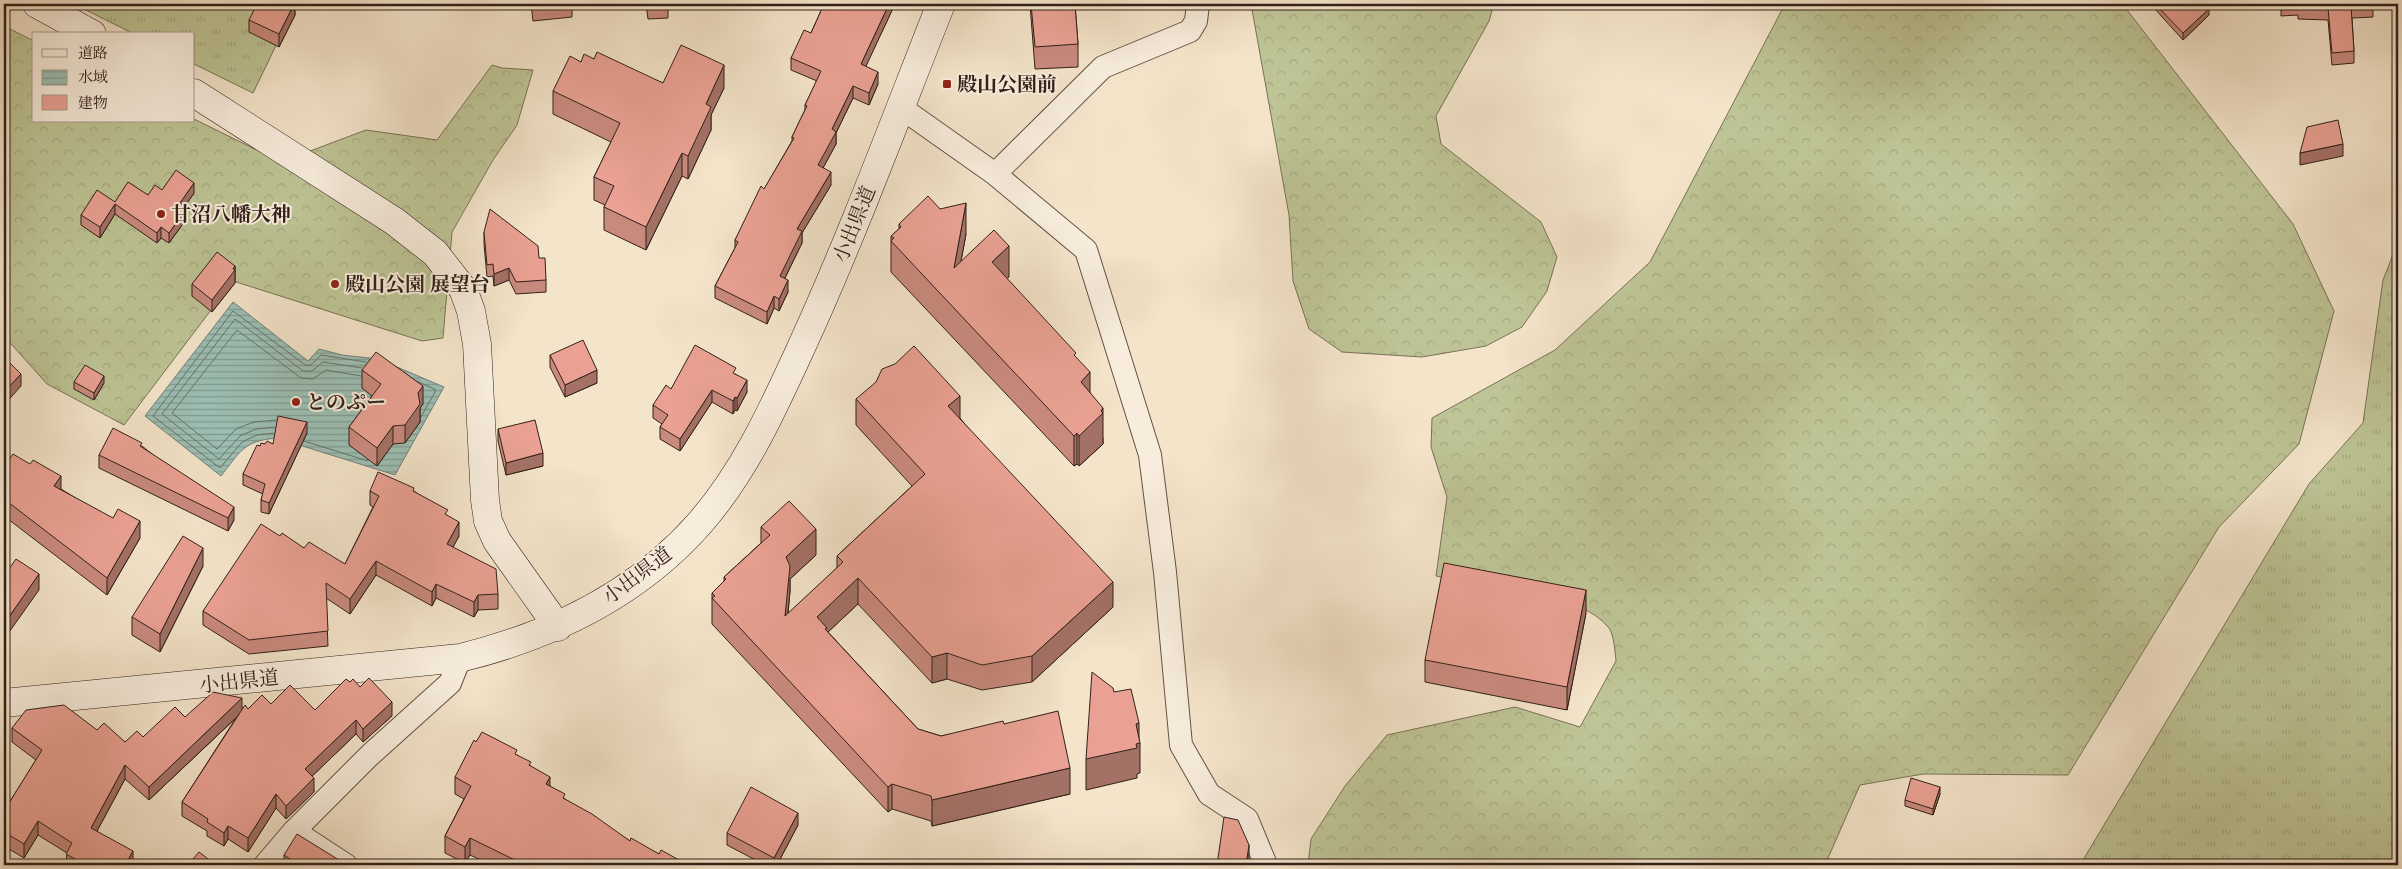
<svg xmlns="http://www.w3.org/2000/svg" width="2402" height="869" viewBox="0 0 2402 869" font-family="'EB Garamond','Noto Serif JP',serif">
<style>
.grass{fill:url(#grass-tufts);stroke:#787257}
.forest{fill:url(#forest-crowns);stroke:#787257}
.water{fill:url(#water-rules);stroke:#717f76}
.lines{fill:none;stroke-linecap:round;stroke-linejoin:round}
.shore{stroke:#667066;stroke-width:1}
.street-casing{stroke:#625145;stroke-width:24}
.secondary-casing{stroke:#312019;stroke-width:29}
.street{stroke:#f8eddd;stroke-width:22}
.secondary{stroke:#f8eddd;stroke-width:28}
.wall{fill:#c98a7e;stroke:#312019}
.shaded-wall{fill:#a47167;stroke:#312019}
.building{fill:#eaa193;stroke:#312019}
.poi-dot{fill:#8f2418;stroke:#f8eddd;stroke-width:2}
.labels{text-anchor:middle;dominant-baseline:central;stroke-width:4;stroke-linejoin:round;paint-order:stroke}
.poi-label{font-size:20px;font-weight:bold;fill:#312019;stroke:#f8eddd;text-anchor:start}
.street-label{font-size:20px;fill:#312019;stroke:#f8eddd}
</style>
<defs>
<pattern id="grass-tufts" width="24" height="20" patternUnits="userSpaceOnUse" patternTransform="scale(1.25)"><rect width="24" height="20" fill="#bec495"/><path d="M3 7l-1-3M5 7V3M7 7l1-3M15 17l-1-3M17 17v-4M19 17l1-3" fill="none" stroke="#a4a880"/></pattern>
<pattern id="forest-crowns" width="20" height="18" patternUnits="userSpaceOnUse" patternTransform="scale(1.25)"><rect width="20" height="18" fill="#bec495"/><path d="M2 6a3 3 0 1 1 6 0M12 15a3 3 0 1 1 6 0" fill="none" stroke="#a4a880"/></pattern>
<pattern id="water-rules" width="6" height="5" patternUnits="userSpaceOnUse" patternTransform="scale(1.25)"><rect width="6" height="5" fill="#9cbfb4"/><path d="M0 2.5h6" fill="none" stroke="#809b92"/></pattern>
</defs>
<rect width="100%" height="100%" fill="#f4e4ca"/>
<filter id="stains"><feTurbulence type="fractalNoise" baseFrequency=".004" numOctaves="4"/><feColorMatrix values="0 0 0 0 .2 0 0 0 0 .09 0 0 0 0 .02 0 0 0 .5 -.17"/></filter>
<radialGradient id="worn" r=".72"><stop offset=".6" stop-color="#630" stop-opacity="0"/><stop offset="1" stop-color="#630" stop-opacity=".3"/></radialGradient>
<path class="grass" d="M74 4H296L253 93 194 64V34H134Z
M2398 242V865H2080L2309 484 2363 423 2383 280Z"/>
<path class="forest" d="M1251 4H1494L1489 21 1436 116 1441 144 1541 222 1557 257 1547 291 1522 327 1486 346 1422 357 1342 352 1309 329 1293 281 1289 215Z
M1785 4H2130L2127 10 2293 224 2334 311 2299 444 2219 527 2068 775 1923 774 1860 785 1825 865H1308L1311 839 1345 786 1387 735 1515 707 1580 727 1616 661C1615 652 1614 635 1609 628 1580 591 1481 583 1436 576L1447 497 1431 447 1432 418 1555 350 1650 262Z
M4 26 34 41V121H194V119L281 162 366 130 437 140 492 65 502 68 533 70 517 125 493 160 452 232 443 338 422 341 233 281 124 425 47 384 4 336Z"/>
<path class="water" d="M233 302 308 361 319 349 342 355 378 359 444 387 395 475 277 438C243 441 241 451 221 476L145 416Z"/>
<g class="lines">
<path class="shore" d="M417 381 436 390 421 417
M277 420 254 422 236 429 217 449 172 413 237 330 301 378 313 379 326 370 361 376
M275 427 256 429 240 436 219 459 162 414 235 319 303 371H312L323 362 362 368
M274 433 257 435 242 442 220 468 153 416 233 311 305 365H311L321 355 366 362
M304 441 368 461"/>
<defs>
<path id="street" d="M900 107 995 174 1086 250 1150 455 1165 572 1181 745 1209 794 1247 819 1266 865
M995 174 1103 67 1190 31 1196 21 1198 4
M294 831 346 865
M265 865 294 831 370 755 450 683 460 658"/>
<path id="secondary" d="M37 4 92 34
M194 93 394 221 435 253 463 289 471 311 477 344 485 500 488 521 497 541 558 627
M4 703 460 658C550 636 636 595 699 524 744 473 772 411 800 350 852 237 895 120 941 4"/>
</defs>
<use href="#street" class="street-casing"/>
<use href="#secondary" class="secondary-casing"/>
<use href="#street" class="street"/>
<use href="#secondary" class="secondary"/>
</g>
<path class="wall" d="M295 4V15L279 47 249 32V20Z
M531 4H617L572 9V17L533 21Z
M646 4H668V18L648 19Z
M824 4H895L865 67 878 84 869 105 853 98 836 133V144L823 168 831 185 802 233V243L785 278 788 292 779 311 774 308 767 324 715 298V286L735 248V240L792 141V137L805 110V105L817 81 791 70V58L811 33Z
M898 4H912L910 8Z
M1030 4H1075L1078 44V67L1035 69Z
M2154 4H2205L2209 15 2183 40 2154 8Z
M2281 4H2373V17L2352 18 2354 51V63L2332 65 2328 20 2298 19V15L2281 16Z
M594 59 663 83 724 88 711 115V130L688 179 682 176 646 250 604 230V207L605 205 594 200V177L611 142 553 114V91L581 62Z
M162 190 194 193 185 206 187 218 169 243 161 238 157 243 115 214 100 238 81 225V215L115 202 148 195Z
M940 209 966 234 961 261 1009 277 1007 279 1076 358 1090 393 1103 439V444L1079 466 1077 464 1074 466 891 272V236L899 229V224Z
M484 232 539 258 546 280V292L516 294 509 280 494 286 493 276 487 277 484 244Z
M235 266V283L212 312 192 296V284Z
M550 355 597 383 565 397 550 367Z
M362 370 423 404 420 408V422L405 443 393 444 377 466 349 445V427L372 396 362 388Z
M736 374 747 392 737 411 735 410 733 414 712 402 680 451 660 439V427L662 424 653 418V405L671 389Z
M74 382 104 383 94 400 74 389Z
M856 399 960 418 1113 607 1032 682 982 690 947 679 932 683 858 604 828 632 918 729 941 736 1004 724 1070 794 932 826 931 821 892 809 888 812 712 624V593L724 581V577L761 543V527L816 555 790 579V591L788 614 837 568V556L912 486 856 425Z
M498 429 543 466 506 475 498 441Z
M307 433 269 514 261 512V500L263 494 243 485V474L260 446 265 444H273Z
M142 446 234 520 228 531 99 468V455Z
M4 467 61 489 140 538 107 595 4 516Z
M370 491H414L448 516 459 536 453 547 498 594V609L478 610 474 617 436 598 432 606 376 575 350 614 326 598 328 646 249 654 203 625V611L280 536 304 548 345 564 373 507 370 505Z
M203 566 160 652 132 635V617Z
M1586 613 1567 710 1425 682V660Z
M350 682 360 687 392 716 363 742 356 734 312 776 314 792 286 819 276 808 248 852 228 839 224 846 207 836V831L182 816V802L236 718 149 800 125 779 97 831 136 865H66L67 853 38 835 24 858 4 846V799L9 803 36 760 12 742V728L97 730 125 742 143 737 185 717 242 708 248 709 271 704 315 710Z
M517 755 531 766 550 786 565 799 630 841 659 854 688 865H491L470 855 465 863 445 853V836L464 799 455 794V777Z
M1940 794 1933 815 1905 806V800Z
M798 825 777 865H765L727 845V833Z
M284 855 347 865H284Z"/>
<path class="shaded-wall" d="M294 4 295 15 279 47V34Z
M889 4H895L861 77V64Z
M2209 9V15L2183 40V33Z
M724 65V88L711 115V130L688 179V156L706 104Z
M878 72V84L869 105V93Z
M853 86V98L836 133V144L818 177V165L832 129Z
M2343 144V156L2300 165V153Z
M682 153V176L646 250V227Z
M831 172V185L802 233V243L780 288V276L797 229Z
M194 183V193L180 213V203Z
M966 203V234L954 299V268Z
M115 204V214L100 238V227Z
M187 208V218L169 243V233Z
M161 227V238L157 243V233Z
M1009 246V277L992 293V262Z
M235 266V283L212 312V300Z
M509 268V280L494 286V274Z
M788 280V292L779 311V299Z
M774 296V308L767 324V312Z
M597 370V383L565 397V385Z
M1090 372V403L1081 382Z
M21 374V386L4 405V392Z
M104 376V383L94 400V393Z
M747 380V392L737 411V398Z
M423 386V404L420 408V422L405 443V425L418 393Z
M712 390V402L680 451V439Z
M960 396V421L948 406Z
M735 397V410L733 414V401Z
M1103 408V444L1079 466V436Z
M307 422V433L269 514V503Z
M393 426V444L377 466V448Z
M1077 433V464L1074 466V436Z
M543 453V466L506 475V463Z
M61 476V493L54 486Z
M234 507V520L228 531V518Z
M140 521V538L107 595V578Z
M459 522V536L447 558V544Z
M816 529V555L790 579V591L785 642 786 557Z
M203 548V566L160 652V634Z
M376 561V575L350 614V599Z
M39 574V590L7 635V650L4 655V624Z
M858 578V604L827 633 817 617Z
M1113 582V607L1032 682V656Z
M436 584V598L432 606V592Z
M1586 590V613L1567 710V687Z
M478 595V610L474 617V602Z
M947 653V679L932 683V657Z
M242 698V712L149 800V787Z
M392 702V716L363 742V729Z
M356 720V734L305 783V769Z
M1139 723V743H1140V773L1137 774V778L1086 790V759L1136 724Z
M125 765V779L91 842V828Z
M1070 768V794L932 826V800Z
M550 777V794L546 784Z
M314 778V792L286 819V806Z
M892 784V809L888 812V787Z
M1940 787V794L1933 815V809Z
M276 794V808L248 852V838Z
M798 813V825L777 865H774V858Z
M38 821V835L24 858V844Z
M228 826V839L224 846V833Z
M470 838V855L465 863V847Z
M1249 845V858L1248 865H1246Z
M133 851V865L128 860Z"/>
<path class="building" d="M257 4H294L279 34 249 20Z
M532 4H572V5L533 9Z
M647 4H668V6L648 7Z
M824 4H889L861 64 878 72 869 93 853 86 832 129 836 132 818 165 831 172 797 229 802 231 780 276 788 280 779 299 774 296 767 312 715 286 738 242 735 240 761 186 764 189 794 138 792 137 799 122 807 106 805 105 821 71 791 58 804 30 811 33Z
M1031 4H1075L1078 44 1035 47Z
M2155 4H2205L2209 9 2183 33Z
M2298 4H2373V5L2351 6 2354 51 2332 53 2328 8 2298 7Z
M681 45 724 65 706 104 711 107 688 156 682 153 646 227 604 207 614 186 594 177 620 123 553 91 570 56 581 62 584 54 594 59 597 52 663 83Z
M2338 120 2343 144 2300 153 2307 127Z
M176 170 194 183 180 203 187 208 169 233 161 227 157 233 115 204 100 227 81 215 97 190 115 202 128 182 148 195 155 185 162 190Z
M928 196 940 209 966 203 954 268 994 230 1009 246 992 262 1076 353 1074 355 1090 372 1081 382 1103 408 1101 411 1103 413 1079 436 1077 433 1074 436 891 241 894 238 891 236 901 227 899 224Z
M490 209 538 246 539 258H545L546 280 516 282 509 268 494 274 493 264 487 265 484 232Z
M217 252 235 266 233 269 235 270 212 300 192 284Z
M583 340 597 370 565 385 550 355Z
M695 345 736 368 733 373 747 380 737 398 735 397 733 401 712 390 680 439 660 427 668 415 653 405 666 385 671 389Z
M914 346 960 396 948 406 1113 582 1032 656 982 665 947 653 932 657 858 578 817 617 827 628 825 629 918 729 941 736 1003 721 1004 724 1058 711 1070 768 932 800 931 796 892 784 888 787 712 598 715 596 712 593 726 579 724 577 770 535 761 527 789 501 816 529 786 557 790 566 785 616 843 562 837 556 925 474 856 399 876 382 882 369 895 364Z
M376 352 423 386 418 393 420 404 405 425 393 426 377 448 349 427 381 384 362 370Z
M4 357 21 374 4 392Z
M85 365 104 376 94 393 74 382Z
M278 416 307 422 269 503 261 500 265 484 243 474 257 445 260 446 261 443 265 444 267 441 273 444Z
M535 420 543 453 506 463 498 429Z
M113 428 142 443 140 446 234 507 228 518 99 455Z
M13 454 30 464 33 460 61 476 54 486 113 518 118 509 140 521 107 578 4 499 6 496 4 494V467Z
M378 472 414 488 413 491 448 510 445 514 459 522 447 544 496 569 498 594 478 595 474 602 436 584 432 592 376 561 350 599 326 583 328 631 249 640 203 611 261 524 280 536 282 533 304 548 309 542 345 564 379 496 370 491Z
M183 536 203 548 160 634 132 617Z
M16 559 39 574 4 624V576Z
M1444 563 1586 590 1567 687 1425 660Z
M4 631 7 634 4 639Z
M1092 672 1113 688 1114 692 1131 689 1139 723 1136 724 1140 743 1136 744 1137 748 1086 759Z
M369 678 392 702 363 729 356 720 305 769 314 778 286 806 276 794 248 838 228 826 224 833 207 822 208 819 182 802 245 705 248 709 262 695 271 704 290 685 315 710 346 679 350 682 353 679 360 687Z
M213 692 242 698 149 787 125 765 91 828 133 851 128 860 136 864V865H86L66 854 72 843 38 821 24 844 4 832V799L9 803 42 750 12 728 26 710 64 705 97 730 104 723 125 742 137 731 143 737 175 707 185 717Z
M482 732 517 750 515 754 531 762 529 765 550 777 546 784 565 794 563 798 592 814 630 841 631 838 659 854 661 850 688 865H525L470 838 465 847 445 836 471 786 455 777 474 740 476 742Z
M1911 778 1940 787 1933 809 1905 800Z
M751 787 798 813 774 858 727 833Z
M1224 817 1238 820 1249 845 1246 865H1249H1217Z
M297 834 347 865H290L293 861 284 855Z
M199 852 216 865H188Z"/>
<g class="poi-dot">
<rect x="942" y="79" width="10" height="10" rx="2.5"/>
<circle cx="161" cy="214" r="5"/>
<circle cx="335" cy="284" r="5"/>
<circle cx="296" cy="402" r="5"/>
</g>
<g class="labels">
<g class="poi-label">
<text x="957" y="84">殿山公園前</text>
<text x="171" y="214">甘沼八幡大神</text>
<text x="345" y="284">殿山公園 展望台</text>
<text x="306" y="402">とのぷー</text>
</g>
<g class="street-label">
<text transform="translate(854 224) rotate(-68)">小出県道</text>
<text transform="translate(637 575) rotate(-37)">小出県道</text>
<text transform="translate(239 681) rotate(-6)">小出県道</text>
</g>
</g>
<rect width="2402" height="869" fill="none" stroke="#f4e4ca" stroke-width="20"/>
<rect x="5" y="5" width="2392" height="859" fill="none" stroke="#312019" stroke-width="2.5"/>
<rect x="10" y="10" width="2382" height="849" fill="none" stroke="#312019"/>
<rect x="32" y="32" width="162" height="90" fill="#f8eddd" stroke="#a89b8f"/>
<rect x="42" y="49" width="25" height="8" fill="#f8eddd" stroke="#a89b8f"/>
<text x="78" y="58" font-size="15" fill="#312019">道路</text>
<rect x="42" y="70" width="25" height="15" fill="url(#water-rules)" stroke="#a89b8f"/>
<text x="78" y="82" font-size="15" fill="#312019">水域</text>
<rect x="42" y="95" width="25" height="15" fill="#eaa193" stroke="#a89b8f"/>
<text x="78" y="108" font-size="15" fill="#312019">建物</text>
<rect width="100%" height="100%" filter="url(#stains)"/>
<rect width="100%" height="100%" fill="url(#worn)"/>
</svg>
